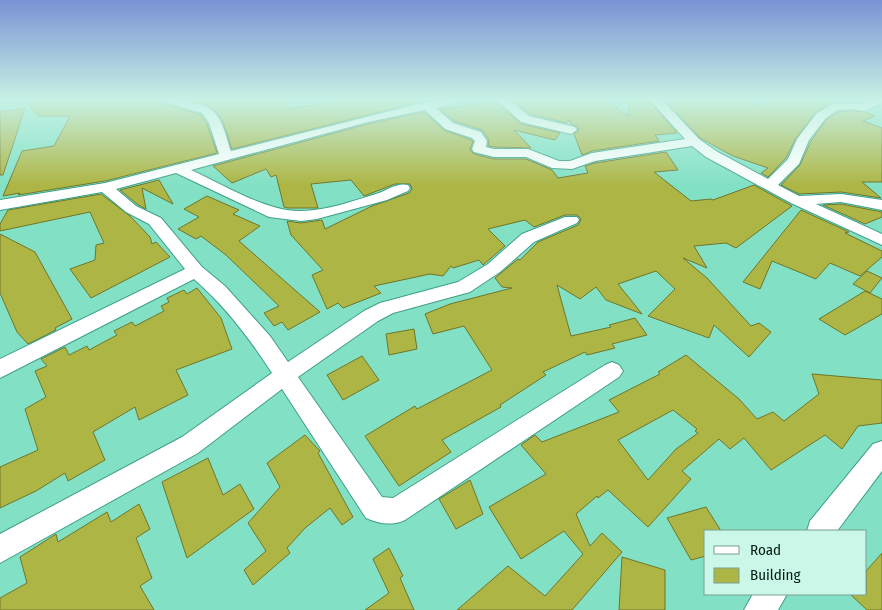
<svg xmlns="http://www.w3.org/2000/svg" width="882" height="610" viewBox="0 0 882 610" font-family="'Fira Sans Condensed',sans-serif">
<style>
.building{fill:#adb645;stroke:#6f7529;fill-rule:evenodd}
.lines{fill:none;stroke-linecap:round;stroke-linejoin:round}
.street-casing{stroke:#3d9f87;stroke-width:2}
.street{fill:#fff;fill-rule:evenodd}
</style>
<rect width="100%" height="100%" fill="#82e1c5"/>
<path class="building" d="M24 100H161L164 104 201 115 207 124 217 153 105 181 18 195 20 193 3 196 22 151 54 146 70 116H39Z
M190 100H283L288 109 349 100H414L415 103 232 149 223 122 216 111 206 105Z
M520 100H583L582 102 585 103 605 100 628 116 630 100H648L677 133 655 135 659 141 592 151 582 155 574 134 579 130 577 126 571 124 569 120 567 123 530 114 515 102Z
M665 100H746L758 106 774 100H819L828 105 816 112 796 138 786 158 768 177 761 173 768 168 733 156 700 138Z
M489 102 490 104 497 103 521 124 560 133 555 140 514 130 531 148 494 147 488 146 489 140 482 130 454 121 440 109Z
M25 108 3 175H0V112Z
M852 111 866 112 875 116 863 121 882 128V182H862L881 198 841 192 799 194 781 185 800 165 811 141 826 120 838 112Z
M424 112 444 130 471 140 473 141 470 150 474 154 494 159H526L552 170 558 178 588 173 585 166 595 163 666 152 678 170 654 172 691 201 711 199 713 200 754 185 792 206 736 248 726 243 694 246 707 268 683 258 707 278 751 326 759 323 771 332 749 357 714 325 709 338 648 316 675 289 656 271 618 284 642 314 606 300 596 287 580 299 557 285 571 336 611 327 609 325 635 318 647 335 612 344 615 348 587 355 585 352 543 372 546 375 500 405 501 407 442 440 451 452 399 486 365 436 415 406 417 409 492 370 464 326 433 334 425 314 450 304 512 288 502 287 495 278 518 259 520 260 538 242 578 225 581 219 577 215H565L534 227 525 220 488 229 505 246 483 265 479 260 453 268 451 266 443 276 430 274 374 286 381 293 343 308 338 303 327 309 312 275 323 270 291 235 287 221 301 223 322 220 325 229 372 206 409 193 412 189 410 184H395L364 196 351 180 311 184 318 208H288L284 207 276 175 271 177 266 169 232 183 213 166 368 124Z
M159 180 173 204 142 188 146 209 137 204 120 190Z
M101 194 130 216 150 237 152 244 156 242 170 257 91 298 70 269 95 260 96 245 104 243 90 212 0 231V224L8 210Z
M207 196 239 210 233 214 260 226 239 241 320 312 288 330 282 322 274 326 264 313 279 306 226 255 201 236 196 239 178 229 199 217 184 209Z
M841 204 882 212V217L865 224 823 205Z
M801 210 849 232 845 233 882 251V257L860 276 830 263 816 279 772 261 760 289 743 282Z
M0 234 35 252 72 319 55 328 56 330 28 344 17 332 0 293Z
M867 271 882 278 870 293 853 284Z
M197 288 221 318 232 349 176 370 188 395 139 420 135 407 93 432 105 460 68 481 65 473 36 491 0 508V467L38 450 25 409 46 397 35 371 47 366 41 359 65 347 69 355 87 346 89 350 117 335 114 331 132 322 135 326 164 311 161 306 169 302 167 298 184 290 187 294Z
M865 291 882 299V314L845 335 819 319Z
M414 329 417 349 389 355 386 334Z
M686 355 739 399 757 419 773 412 784 421 819 394 812 374 882 380V423L858 426 842 449 825 435 771 470 744 438 730 449 719 439 682 471 691 479 648 527 608 490 598 498 597 496 576 514 590 546 602 533 622 552 572 610H457L508 566 545 596 583 554 564 531 521 559 489 507 546 474 521 445 535 435 542 442 619 412 609 400 660 374 658 372ZM673 410 697 429 695 431 698 433 676 449 648 480 618 440Z
M362 356 379 380 343 400 327 375Z
M305 435 320 451 318 453 353 517 342 525 330 508 305 528 287 548 290 553 253 585 244 570 266 551 248 523 280 487 267 463Z
M208 458 223 495 240 484 254 509 187 558 162 482Z
M470 480 483 514 456 529 439 499Z
M139 504 150 529 136 538 152 578 140 586 154 610H0V598L27 583 20 557 56 534 58 542 107 512 111 522Z
M706 507 721 531H706V556L691 560 667 518Z
M389 548 403 576 400 578 414 610H365L389 593 373 559Z
M882 553V610H867L850 594H866V571Z
M622 557 665 570V610H619Z"/>
<g class="lines">
<defs>
<path id="street" d="M163 100C176 100 200 101 210 109 223 117 226 138 231 151L426 102 461 100 459 102 436 108 453 123 481 132 487 141 486 147 494 149H528L559 161H570L592 153 685 139 650 100H662L699 139 716 151 768 179 788 159 797 139 817 113 834 104H862L871 100H882V103L864 111 852 109 837 110 825 119 809 140 799 164 778 185 799 196 841 194 882 200V210L841 202 816 204 882 234V245L791 203 706 157 692 146 595 161 572 169 552 168 526 157H494L474 152 472 149 475 141 472 138 445 129 425 110 368 122 191 170C222 184 267 212 301 211 325 211 353 201 376 194 386 191 397 182 408 185L410 188 408 191 387 200 317 219 301 221 269 217 176 173 116 189 136 206 161 218 202 267 225 286 270 336 288 362 364 311 380 303 458 282 488 264 522 234 565 217H577L579 220 577 223 534 242 500 272 470 292 393 313 378 321 298 377 382 497 393 498 605 365 612 362 619 365 623 371 619 377 405 520C392 526 379 524 366 518L282 389 198 453 0 563V534L182 437 272 373C250 339 225 306 194 279L0 378V359L185 269 149 224 126 212 102 192 0 210V200L105 183 219 154 209 123 202 113 165 102Z
M497 100H510L529 116 575 127 577 130 571 134 521 122Z
M882 441V471L837 531H807L810 521 873 444Z
M753 594H787L778 610H744Z"/>
</defs>
<use href="#street" class="street-casing"/>
<use href="#street" class="street"/>
</g>
<linearGradient id="sky" x2="0" y2="1"><stop stop-color="#7a92d4"/><stop offset="0.54" stop-color="#c7f2e5"/><stop offset="1" stop-color="#c7f2e5" stop-opacity="0"/></linearGradient>
<rect width="882" height="185" fill="url(#sky)"/>
<rect x="704" y="530" width="162" height="65" fill="#cbf7e9" stroke="#7a9f94"/>
<rect x="714" y="546" width="25" height="8" fill="#ffffff" stroke="#7a9f94"/>
<text x="750" y="555" font-size="15" fill="#001c15">Road</text>
<rect x="714" y="568" width="25" height="15" fill="#adb645" stroke="#7a9f94"/>
<text x="750" y="580" font-size="15" fill="#001c15">Building</text>
</svg>
